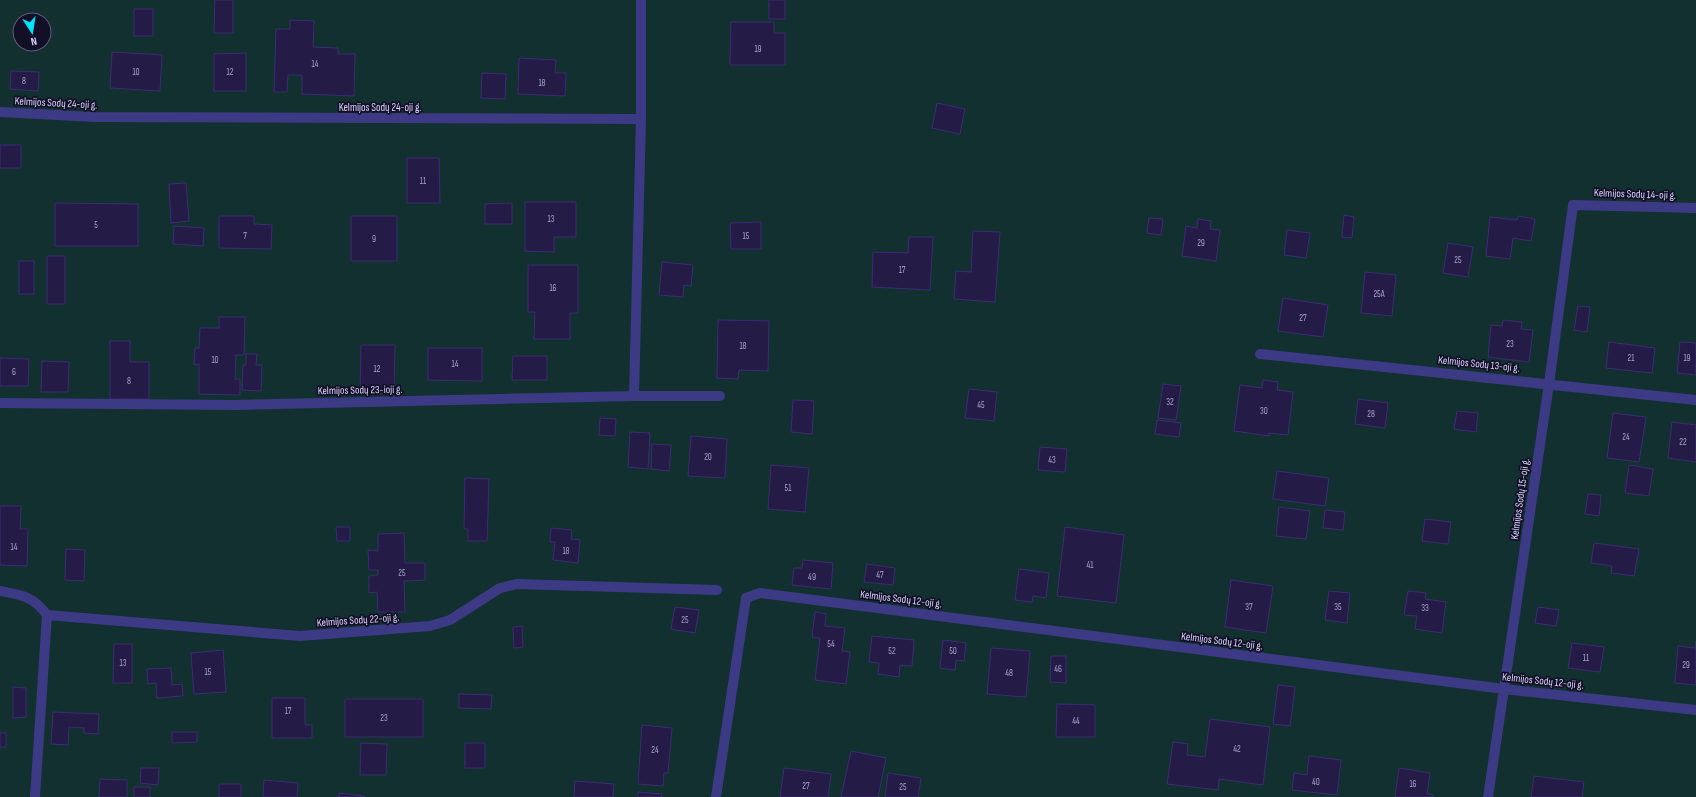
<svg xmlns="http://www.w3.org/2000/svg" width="1696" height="797" viewBox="0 0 1696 797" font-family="'Sofia Sans Condensed',sans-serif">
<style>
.green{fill:#12302f;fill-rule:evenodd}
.building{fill:#241b47;stroke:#3b2d73}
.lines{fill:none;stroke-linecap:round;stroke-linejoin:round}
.minor{stroke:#3d3a85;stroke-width:10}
.labels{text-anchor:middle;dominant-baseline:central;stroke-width:3.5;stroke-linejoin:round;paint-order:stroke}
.number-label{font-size:9px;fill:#aca6d1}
.street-label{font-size:11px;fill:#d9d4ff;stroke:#130f26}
</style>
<rect width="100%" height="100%" fill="#130f26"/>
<path class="green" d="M0 0H1696V797H0ZM20 20H44V44H20Z"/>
<path class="building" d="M215 0H233V33H214Z
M769 0H785V19H769Z
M134 9H153V36H134Z
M290 20 314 21 313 47 338 48V54H355L354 96 302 94V75H288L287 92H274L276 29H290Z
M731 22H774V33H785V65H730Z
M112 52 162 55 160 91 110 88Z
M246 53V91H214V54Z
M519 58 556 60 555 73H566L565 96 518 94Z
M11 71 39 72 38 91 10 89Z
M482 73 506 74 505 99 481 98Z
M937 103 965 109 960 134 932 128Z
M0 145H21V168H0Z
M407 158H439L440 203H407Z
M186 183 189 221 171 223 169 184Z
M525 202H576V237H554V252L525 251Z
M55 203 138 204V246H55Z
M512 203V224H485V204Z
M1344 215 1354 217 1352 238 1342 237Z
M219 216H254V224L272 225 271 249 219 248Z
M351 216H397V261H351Z
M1518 216 1535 219 1531 241 1513 238 1510 259 1486 256 1490 217 1517 220Z
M1149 218 1163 219 1161 235 1147 233Z
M1198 219 1211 221 1210 229 1220 230 1216 261 1182 256 1186 226 1197 228Z
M761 222V249H731L730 223Z
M174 226 204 228 203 246 173 244Z
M1287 230 1310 233 1306 258 1284 255Z
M973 231 1000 232 995 302 954 299 956 271 971 272Z
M909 237H933L930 290 872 287 873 252 908 253Z
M1448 243 1473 247 1468 277 1443 273Z
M47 256H65V304H47Z
M19 261H34V294H19Z
M662 262 693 265 691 286 684 285 683 297 659 295Z
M528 265H578V313H570V339H534L535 312H528Z
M1365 272 1396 275 1392 316 1361 313Z
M1283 298 1328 305 1323 337 1278 331Z
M1578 306 1590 307 1587 332 1574 330Z
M219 317H245L244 355H236L235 379H240V395L199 394V364L194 365 195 348H199L200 328H219Z
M718 320 769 321 768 371 739 370 738 379 717 378Z
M1503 320 1522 322 1521 329 1533 330 1529 362 1488 357 1491 325 1502 326Z
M110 341H130V362H149V399H110Z
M1609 342 1655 348 1652 373 1606 368Z
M1680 342 1696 343V375L1677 373Z
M361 345H395L394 393H360Z
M428 348H482V381L428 380Z
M246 354H257L256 365H262L261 391 242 390 243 365H246Z
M513 356H547V380H512Z
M0 358 29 359 28 386H0Z
M42 361 69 362 68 392H41Z
M1263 380 1278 382 1277 390 1293 392 1288 435 1269 433V436L1234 431 1240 385 1262 388Z
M1163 384 1181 386 1176 420 1158 418Z
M969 389 997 392 994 421 965 418Z
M1358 399 1388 403 1385 428 1355 424Z
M793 400 814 401 812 434 791 432Z
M1457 411 1478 413 1476 432 1454 429Z
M1613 413 1646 417 1639 462 1607 458Z
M600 418 616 419 615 436 599 435Z
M1157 420 1181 423 1179 437 1155 434Z
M1672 422 1696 425V462L1668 458Z
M630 432 650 433 648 469 628 467Z
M691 436 727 439 725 478 688 476Z
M652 444 671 445 669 471 651 469Z
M1040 447 1067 449 1065 472 1038 470Z
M771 465 809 468 805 512 768 509Z
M1629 465 1653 469 1649 496 1625 493Z
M1277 471 1329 478 1325 506 1273 499Z
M465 478 489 479 487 541H468V529H464Z
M1588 494 1601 495 1599 516 1585 514Z
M0 506H21L20 529H28L27 566 0 565Z
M1279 507 1310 511 1306 539 1276 536Z
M1325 510 1345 512 1343 530 1323 528Z
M1425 519 1451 522 1448 544 1422 541Z
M336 527H350V541H337Z
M1065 527 1124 535 1116 603 1057 596Z
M551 528 572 530 571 539 580 540 578 563 553 560 555 542H550Z
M404 533 405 563H425V580L404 581 405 612H378L377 592 369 593V576L378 575V570H369L368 550 378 551V534Z
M1594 543 1639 549 1634 576 1611 573 1612 566 1591 563Z
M66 549 85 550 84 581 65 580Z
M803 560 833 563 831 589 792 585 794 568H802Z
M867 564 895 568 893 585 864 582Z
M1019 569 1049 573 1046 598 1033 596 1032 602 1015 600Z
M1231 580 1273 586 1266 633 1225 627Z
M1329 591 1350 593 1347 623 1325 620Z
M1408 591 1426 593 1425 599 1446 602 1442 633 1415 629 1417 616 1404 615Z
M675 607 699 610 695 633 671 629Z
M1538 607 1559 610 1556 626 1535 623Z
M815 612 826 614 825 626 845 628 842 651 850 652 846 684 815 680 820 638 812 637Z
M522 626 523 647 514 648 513 627Z
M872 636 914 640 912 666 900 665 899 677 878 674 879 663 869 662Z
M943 640 966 643 964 661 956 660 955 670 940 668Z
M1696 641V685L1675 683 1678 646 1695 648Z
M1572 643 1604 647 1600 672 1568 668Z
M114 644H132V683H113Z
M991 648 1030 651 1026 697 987 694Z
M223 650 226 692 194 694 191 653Z
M1051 656H1066V683L1050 682Z
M171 668 172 685 182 684 183 696 157 698 156 683 148 684 147 669Z
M1278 685 1295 687 1290 726 1273 724Z
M13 687 26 688V717L13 718Z
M459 694 492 695 491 709 459 708Z
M272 698H305V725H312V738H272Z
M345 699H423V737H345Z
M1057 704 1095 705V737H1056Z
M53 712 99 714 98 734 84 733V728L69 727 68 745 51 744Z
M1210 719 1270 727 1263 785 1219 779 1218 790 1167 784 1173 742 1188 744 1187 755 1205 757Z
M642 725 672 728 668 773H664L663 786 638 784Z
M172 732H197V742L172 743Z
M0 733H6V747H0Z
M361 743 387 744 386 775H360Z
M465 743H485V768H465Z
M851 751 886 758 878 797H841Z
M1309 756 1341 760 1337 795 1292 790 1294 773 1307 775Z
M141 768H159L158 785 140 783Z
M784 768 831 774 828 797H780Z
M1399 768 1430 773 1427 794 1433 795V797H1395Z
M888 773 921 778 918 797H885Z
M1534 776 1584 782 1582 797H1531Z
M100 779 127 780V797H99Z
M264 780 298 783 297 797H263Z
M575 781 614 784 613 797H574Z
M219 784H241V797H219Z
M134 787H150V797H134Z
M638 792 662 794 661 797H638Z
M339 793 364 796V797H339Z"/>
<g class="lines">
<path class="minor" d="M0 112 94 117 641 119
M1260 354 1696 400
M634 396 641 119V0
M0 403 236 405 634 396H720
M0 591C22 595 33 596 47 615L300 636 430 626 450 620 500 588 517 584 717 590
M35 797 47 615
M716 797 746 598 760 593 1504 689 1696 710
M1488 797 1549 384 1573 205 1696 208"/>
</g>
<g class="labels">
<g class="number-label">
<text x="758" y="49">19</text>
<text x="315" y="64">14</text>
<text x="136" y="72">10</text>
<text x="230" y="72">12</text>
<text x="24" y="81">8</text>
<text x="542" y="83">18</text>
<text x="423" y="181">11</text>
<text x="551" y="219">13</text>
<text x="96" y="225">5</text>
<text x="245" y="236">7</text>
<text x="746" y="236">15</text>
<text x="374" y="239">9</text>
<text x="1201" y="243">29</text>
<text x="1458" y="260">25</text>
<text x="902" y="270">17</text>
<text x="553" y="288">16</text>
<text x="1379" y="294">25A</text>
<text x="1303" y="318">27</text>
<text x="1510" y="344">23</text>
<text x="743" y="346">18</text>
<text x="1631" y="358">21</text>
<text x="1687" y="358">19</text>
<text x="215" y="360">10</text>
<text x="455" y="364">14</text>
<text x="377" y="369">12</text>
<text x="14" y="372">6</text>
<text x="129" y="381">8</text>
<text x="1170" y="402">32</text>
<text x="981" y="405">45</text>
<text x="1264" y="411">30</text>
<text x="1371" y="414">28</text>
<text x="1626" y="437">24</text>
<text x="1683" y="442">22</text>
<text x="708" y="457">20</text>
<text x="1052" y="460">43</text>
<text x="788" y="488">51</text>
<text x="14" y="547">14</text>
<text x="566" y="551">18</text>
<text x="1090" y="565">41</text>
<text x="402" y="573">25</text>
<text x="880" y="575">47</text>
<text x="812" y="577">49</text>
<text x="1249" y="607">37</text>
<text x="1338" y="607">35</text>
<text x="1425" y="608">33</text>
<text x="685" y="620">25</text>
<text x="831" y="644">54</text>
<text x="892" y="651">52</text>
<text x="953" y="651">50</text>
<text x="1586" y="658">11</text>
<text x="123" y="663">13</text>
<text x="1686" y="665">29</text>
<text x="1058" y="669">46</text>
<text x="208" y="672">15</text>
<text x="1009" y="673">48</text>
<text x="288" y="711">17</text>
<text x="384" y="718">23</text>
<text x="1076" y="721">44</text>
<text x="1237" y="749">42</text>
<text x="655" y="750">24</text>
<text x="1316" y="782">40</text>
<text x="1413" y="784">16</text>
<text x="806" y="786">27</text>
<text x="903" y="787">25</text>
</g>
<g class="street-label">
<text transform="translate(56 103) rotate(3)">Kelmijos Sodų 24-oji g.</text>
<text x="380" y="107">Kelmijos Sodų 24-oji g.</text>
<text transform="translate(1635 194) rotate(2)">Kelmijos Sodų 14-oji g.</text>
<text transform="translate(1479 364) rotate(6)">Kelmijos Sodų 13-oji g.</text>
<text transform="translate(360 390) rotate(-1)">Kelmijos Sodų 23-ioji g.</text>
<text transform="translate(1520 499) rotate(-82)">Kelmijos Sodų 15-oji g.</text>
<text transform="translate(901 599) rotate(7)">Kelmijos Sodų 12-oji g.</text>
<text transform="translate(358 620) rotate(-4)">Kelmijos Sodų 22-oji g.</text>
<text transform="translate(1222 641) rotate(7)">Kelmijos Sodų 12-oji g.</text>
<text transform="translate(1543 681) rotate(6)">Kelmijos Sodų 12-oji g.</text>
</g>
</g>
<g transform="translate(32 32) rotate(168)"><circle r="19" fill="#130f26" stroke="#625e7d"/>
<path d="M0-3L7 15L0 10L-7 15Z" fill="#00e5ff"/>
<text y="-6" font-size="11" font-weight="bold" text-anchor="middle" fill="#d9d4ff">N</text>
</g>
</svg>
